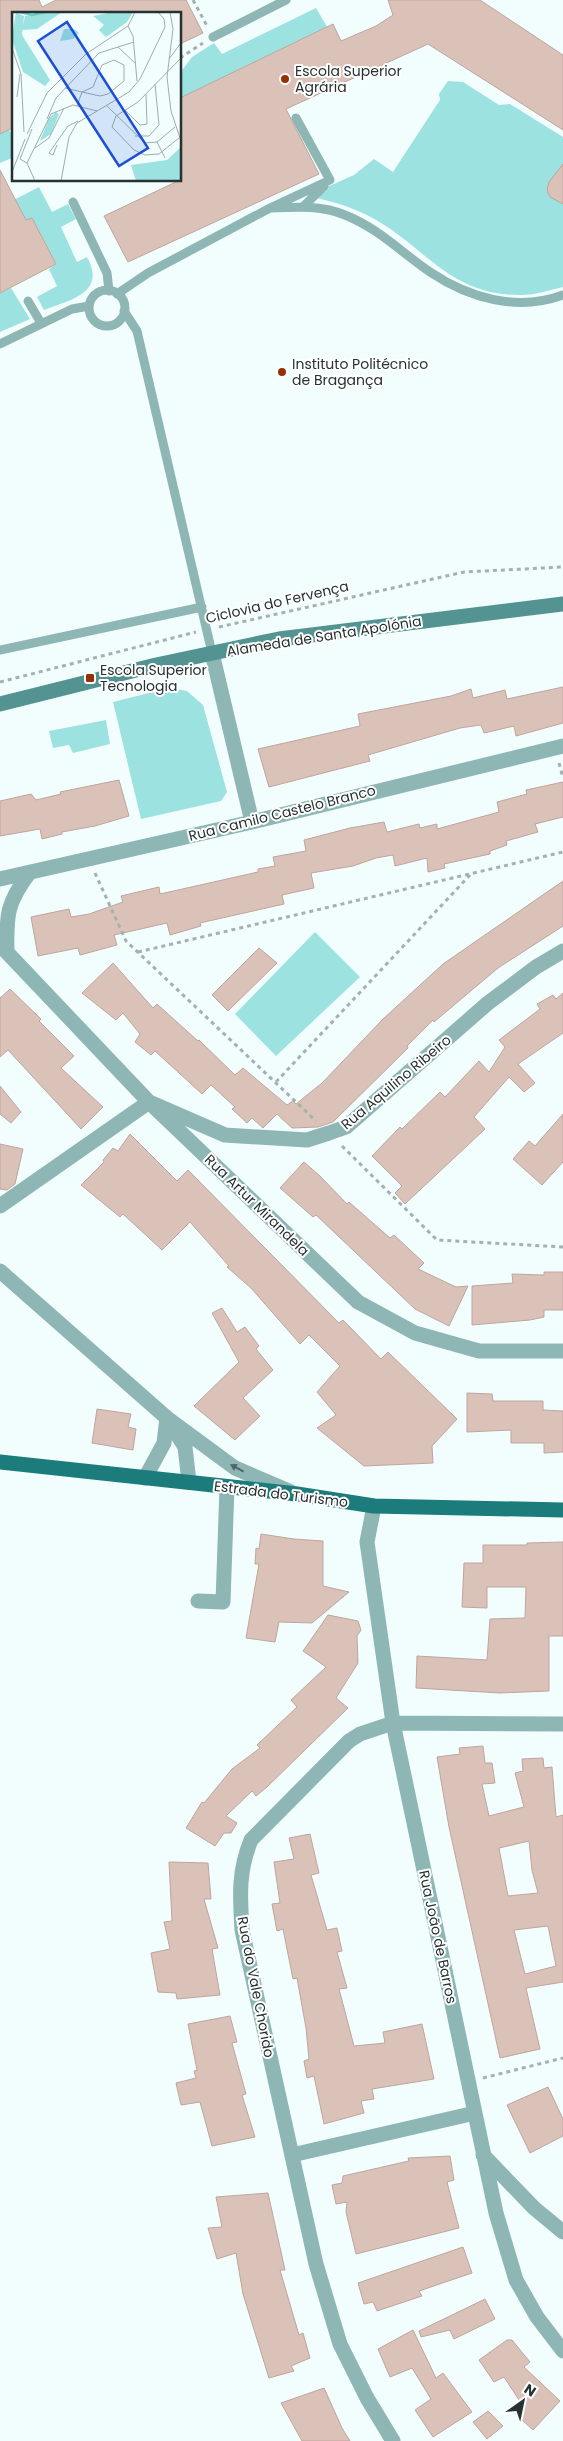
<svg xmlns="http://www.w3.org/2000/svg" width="563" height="2441" viewBox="0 0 563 2441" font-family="Poppins,sans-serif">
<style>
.green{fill:#9ce2e1}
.building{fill:#dbc2b9;stroke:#bea59d;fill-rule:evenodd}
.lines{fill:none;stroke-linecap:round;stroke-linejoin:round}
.path{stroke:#a5b1b1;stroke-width:3;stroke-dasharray:4 4;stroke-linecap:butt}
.lane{stroke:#8db6b5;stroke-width:9}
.street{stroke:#8db6b5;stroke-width:15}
.secondary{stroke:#539493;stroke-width:15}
.primary{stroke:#1c7b7b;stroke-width:15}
.oneway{fill:#4f6766}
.poi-dot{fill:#952f05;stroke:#fff;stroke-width:2}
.labels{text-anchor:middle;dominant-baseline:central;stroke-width:4;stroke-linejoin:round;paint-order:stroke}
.poi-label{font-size:14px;fill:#263231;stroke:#fff;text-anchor:start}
.street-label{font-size:14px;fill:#263231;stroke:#fff}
.inset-river{fill:none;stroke:#65cfce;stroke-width:2.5}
.inset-road{fill:none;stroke:#a0acac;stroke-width:1}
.view{fill:#1d4ed8;fill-opacity:0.15;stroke:#1d4ed8;stroke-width:2.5}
.inset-edge{fill:none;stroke:#263231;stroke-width:2.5}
</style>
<rect width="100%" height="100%" fill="#f2fefe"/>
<path class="green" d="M316 8 327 27 180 98V73L192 57 214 43 222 54Z
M448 81 463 82 499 105 510 104 563 137V287C550 290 535 295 522 295 448 296 425 245 369 216 349 206 328 200 307 196L354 175 374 159 393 172 436 106 440 100 439 94Z
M9 129 14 139V157L0 163V133Z
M39 187 52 212 68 204 76 219 61 227 77 262 87 257C107 293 70 300 44 310L37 297 57 286 49 269 56 264 32 218 21 222 0 207Z
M11 288 30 319 0 332V293Z
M169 688 187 691 203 705 227 792 221 801 141 819 113 702Z
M106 720 110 744 73 753 69 745 53 748 49 731Z
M315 932 360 977 276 1056 235 1014Z"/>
<path class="building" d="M0 0H39L42 7 56 0H186L203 33 180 44V14H14V127L0 134Z
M388 0H480L563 55V130L428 44 286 109 319 174 128 262 104 216 180 180V98L333 24 341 41 376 26 393 15Z
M563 164V204L550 197 547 190 549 182Z
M0 170 26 220 32 218 56 264 0 293Z
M563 687V723L516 736 514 726 484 733 481 725 460 728 368 755 370 761 269 787 258 749 360 726 358 714 451 696 471 689 473 698 505 690 507 699Z
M119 780 129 816 95 826 62 832V834L42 839 40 829 0 836V801L31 794 36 800 61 794 60 792Z
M563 782V817L535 824 538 832 506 841 507 845 490 851V854L444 864 445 868 428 872 427 858 395 866 393 855 376 858 353 866 311 873 314 888 282 895 284 904 200 923 201 926 170 935 167 923 114 935 117 945 80 955 78 948 38 956 31 917 69 909 71 917 89 914 123 902 121 896 159 887 160 894 258 872V869L275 866 273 857 306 851 304 840 350 828 384 822 387 832 419 824 420 828 437 824V829L499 812 497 802 527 794 526 790Z
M563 881V926L498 968 434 1022 433 1020 407 1046 408 1048 333 1122 318 1127 292 1128 277 1114 263 1128 252 1118 247 1123 232 1109 235 1107 211 1085 202 1094 155 1051 151 1055 135 1042 140 1034 123 1013 116 1020 82 993 113 963 153 1008 157 1004 198 1041 199 1040 235 1075 243 1068 287 1105 293 1101 296 1104 322 1083 383 1019 443 964Z
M259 948 277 963 228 1011 212 995Z
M10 989 41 1019 39 1021 74 1056 61 1068 103 1107 81 1129 8 1050 0 1057V998Z
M563 993V1033L518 1064 535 1083 524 1092 509 1077 474 1117 485 1129 405 1204 395 1193 402 1186 372 1156 400 1127 402 1129 440 1092 445 1097 479 1061 489 1072 505 1047 499 1040 540 1009 537 1004 553 995 556 999Z
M0 1086 21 1112 11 1123 0 1114Z
M563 1114V1162L542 1185 513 1159 529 1141 535 1146Z
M130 1134 177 1181 188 1170 339 1323 343 1320 381 1359 388 1352 457 1419 432 1446 433 1463 364 1466 317 1428 336 1415 317 1392 340 1366 309 1335 300 1344 251 1288 227 1267 229 1266 190 1222 162 1250 123 1214 120 1217 81 1185 104 1162 103 1160 113 1148 118 1151Z
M0 1144 23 1149 15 1184 7 1190 0 1189Z
M304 1162 320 1176 347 1204 349 1202 390 1238 394 1235 424 1263 418 1269 456 1287 468 1286 449 1326 415 1309 316 1215 313 1217 280 1188Z
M544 1272H563V1310H544V1317L530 1320 472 1325V1286L513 1283 512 1274 544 1275Z
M222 1308 237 1332 245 1327 259 1346 256 1349 273 1370 243 1398 260 1416 235 1440 194 1406 239 1362 212 1313Z
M467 1393 492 1394 493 1401H543V1410L563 1411V1452L544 1453V1443H511V1430L467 1432Z
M97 1409 131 1414 128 1427 136 1429 133 1450 92 1443Z
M261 1534 294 1539 323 1541V1586L349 1592 312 1623 279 1622 275 1642 246 1638 259 1564H255L256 1548 259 1549Z
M563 1542V1636H549V1691L500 1693 416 1688 417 1656 487 1660 490 1619 525 1618 526 1587H487V1608L462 1607 464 1563H483V1545H527V1543Z
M328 1615 358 1621 361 1630 357 1636 358 1663 336 1698 348 1708 267 1787 256 1796 252 1791 226 1816 237 1823 231 1833H224L215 1846 186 1828 202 1802 204 1803 232 1769 260 1748 257 1745 297 1707 291 1700 326 1667 303 1651Z
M483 1746 485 1763H492L495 1783 482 1784 489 1816 524 1807 515 1773 523 1771 522 1759 543 1758 544 1768 552 1767 556 1817 563 1815V1982L526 1988 540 2049 500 2058 449 1827 437 1757 460 1754 459 1748ZM529 1841 532 1870 538 1893 508 1896 499 1848ZM548 1926 556 1966 525 1974 514 1930Z
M310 1834 319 1873 311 1875 327 1930 337 1928 342 1951 337 1952 347 1988 339 1989 354 2046 385 2043 383 2032 422 2024 434 2079 372 2089 374 2099 361 2101 364 2113 324 2124 314 2076 307 2078 304 2061 309 2059 306 2028 297 1978 293 1979 283 1929 277 1931 272 1904 280 1903 274 1862 294 1859 289 1838Z
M169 1862 208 1863 211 1899H204L218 1948 212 1949 220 1995 177 1999 176 1993 158 1992 151 1953 170 1949 164 1922 172 1921Z
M230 2016 237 2042 232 2043 246 2094 242 2095 255 2137 212 2146 200 2102 181 2105 176 2083 196 2078 194 2071 197 2070 188 2024Z
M548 2087 563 2119V2136L530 2153 507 2105Z
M450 2156 454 2180 447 2182 459 2228 356 2254 346 2212 347 2202 336 2204 332 2185 342 2183 343 2176 409 2161 408 2158Z
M268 2193 285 2270H280L299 2335 303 2333 310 2358 291 2366 294 2371 269 2378 243 2294 236 2253 217 2259 208 2228 222 2227 216 2197Z
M463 2247 472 2273 419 2291 422 2296 377 2311 373 2302 364 2304 358 2283Z
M485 2299 495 2319 454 2339 450 2330 421 2337 419 2331Z
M413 2330 436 2378 443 2373 472 2412 433 2437 415 2410 431 2399 412 2368 390 2377 378 2349Z
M507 2340H512L530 2362 524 2367 560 2401 533 2430 510 2409 519 2400 504 2377 494 2382 479 2360Z
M324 2388 342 2428 350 2441H302L281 2403Z
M488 2411 503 2426 487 2439 473 2422Z"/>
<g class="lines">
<path class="path" d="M193 0 207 26
M180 58 203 43
M219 627 464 572 563 567
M0 682 196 632
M559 763 563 778
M95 873 126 941 316 1121
M138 952 563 852
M276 1082 470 875
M342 1146 437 1240 563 1247
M483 2078 563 2058"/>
<path class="lane" d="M213 37 286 0
M73 202 107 273 109 291
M303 207 324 186
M270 208C296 207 321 205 345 215 378 228 402 253 430 272 469 298 517 312 563 295
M89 308a18 18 0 1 1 36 0a18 18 0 1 1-36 0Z
M117 294 148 273 270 208 330 180 296 118
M28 301 41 323
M124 311 137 331 212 653
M0 344 72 309 89 306
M0 650 202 607"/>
<path class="street" d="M212 653 252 822
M0 879 252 822 563 746
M0 945 149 1102 358 1302 415 1333 479 1351H563
M7 952C6 915 7 902 30 872
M0 1206 149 1102 225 1135 307 1140 329 1133 346 1127 488 1003 536 967 563 951
M0 1271 167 1418 185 1447 189 1482
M145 1478 164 1443 167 1418 235 1468 291 1492
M374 1506 367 1542 393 1723 496 2213 516 2280 537 2317 563 2351
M198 1601 223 1602 227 1487
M292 2155 475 2113
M483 2155 534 2208 563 2232
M393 2441 367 2398 340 2344 316 2264 242 1930C240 1896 238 1872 251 1840L349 1741 360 1734 393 1723 563 1724"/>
<path class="secondary" d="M0 704 156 665 279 639 563 604"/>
<path class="primary" d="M0 1462 297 1494 374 1506 563 1510"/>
</g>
<defs><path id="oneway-solid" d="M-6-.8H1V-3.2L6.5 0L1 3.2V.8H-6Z" transform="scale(1.25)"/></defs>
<use class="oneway" href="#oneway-solid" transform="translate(237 1468) rotate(-152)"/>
<g class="poi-dot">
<circle cx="285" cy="79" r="5"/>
<circle cx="282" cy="372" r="5"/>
<rect x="85" y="673" width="10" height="10" rx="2.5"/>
</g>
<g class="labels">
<g class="poi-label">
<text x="295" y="71">Escola Superior<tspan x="295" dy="16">Agrária</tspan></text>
<text x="292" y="364">Instituto Politécnico<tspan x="292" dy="16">de Bragança</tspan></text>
<text x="100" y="670">Escola Superior<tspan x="100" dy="16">Tecnologia</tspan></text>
</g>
<g class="street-label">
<text transform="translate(277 602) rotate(-13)">Ciclovia do Fervença</text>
<text transform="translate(324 636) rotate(-9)">Alameda de Santa Apolónia</text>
<text transform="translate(282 813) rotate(-14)">Rua Camilo Castelo Branco</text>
<text transform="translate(396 1082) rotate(-40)">Rua Aquilino Ribeiro</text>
<text transform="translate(257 1205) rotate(44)">Rua Artur Mirandela</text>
<text transform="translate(281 1494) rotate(7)">Estrada do Turismo</text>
<text transform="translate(438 1937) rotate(78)">Rua João de Barros</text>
<text transform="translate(256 1987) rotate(79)">Rua do Vale Chorido</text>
</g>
</g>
<g transform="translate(12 12)">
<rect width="169" height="169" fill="#f2fefe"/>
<path d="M4 0 12 4 10 23 38 68 33 74 11 60 0 27ZM37 0H50L25 17 10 18 13 4ZM102 0H121L115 10 94 25 87 18 92 13 81 4ZM52 17H62L67 21 61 27 48 29ZM44 100 47 102 39 122 28 129 37 106ZM169 135V169H124L119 153 155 148Z" fill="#9ce2e1"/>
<path class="inset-river" d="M8 0 20 3 34 0"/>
<path class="inset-road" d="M158 0 161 17 155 65 159 99 169 129M116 14 121 24 125 69M106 35 124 52M0 36 9 62 12 120M157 47 169 31M53 76 70 80 88 84 96 82 112 69V53L102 48 90 53 81 75 70 80 65 94M5 85 8 62M95 94 133 131 145 130 163 115M113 98 128 113 135 112 134 82M35 107 44 86 87 41 122 30M15 122 35 81 74 42 116 14 123 0M123 124H137L147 113 143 72M167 126 147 142 133 143 122 138 100 115 104 104 126 90 169 46M145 130 153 146M45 133 41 143 37 141 56 114 66 109M23 136 37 126 52 96M8 147 20 117M8 147 15 151 23 169M15 151 39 102 61 93 85 99M0 160 13 127M49 169 57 125 65 111 117 80 128 67 153 15 152 7 146 0"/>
<path class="view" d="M55 10 136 136 107 154 26 29Z"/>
<rect width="169" height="169" class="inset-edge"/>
</g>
<g transform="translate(523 2401) rotate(33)" stroke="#ffffff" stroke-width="4" paint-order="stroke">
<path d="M0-4L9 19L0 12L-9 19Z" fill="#263231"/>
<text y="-8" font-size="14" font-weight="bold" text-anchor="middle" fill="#263231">N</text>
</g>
</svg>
